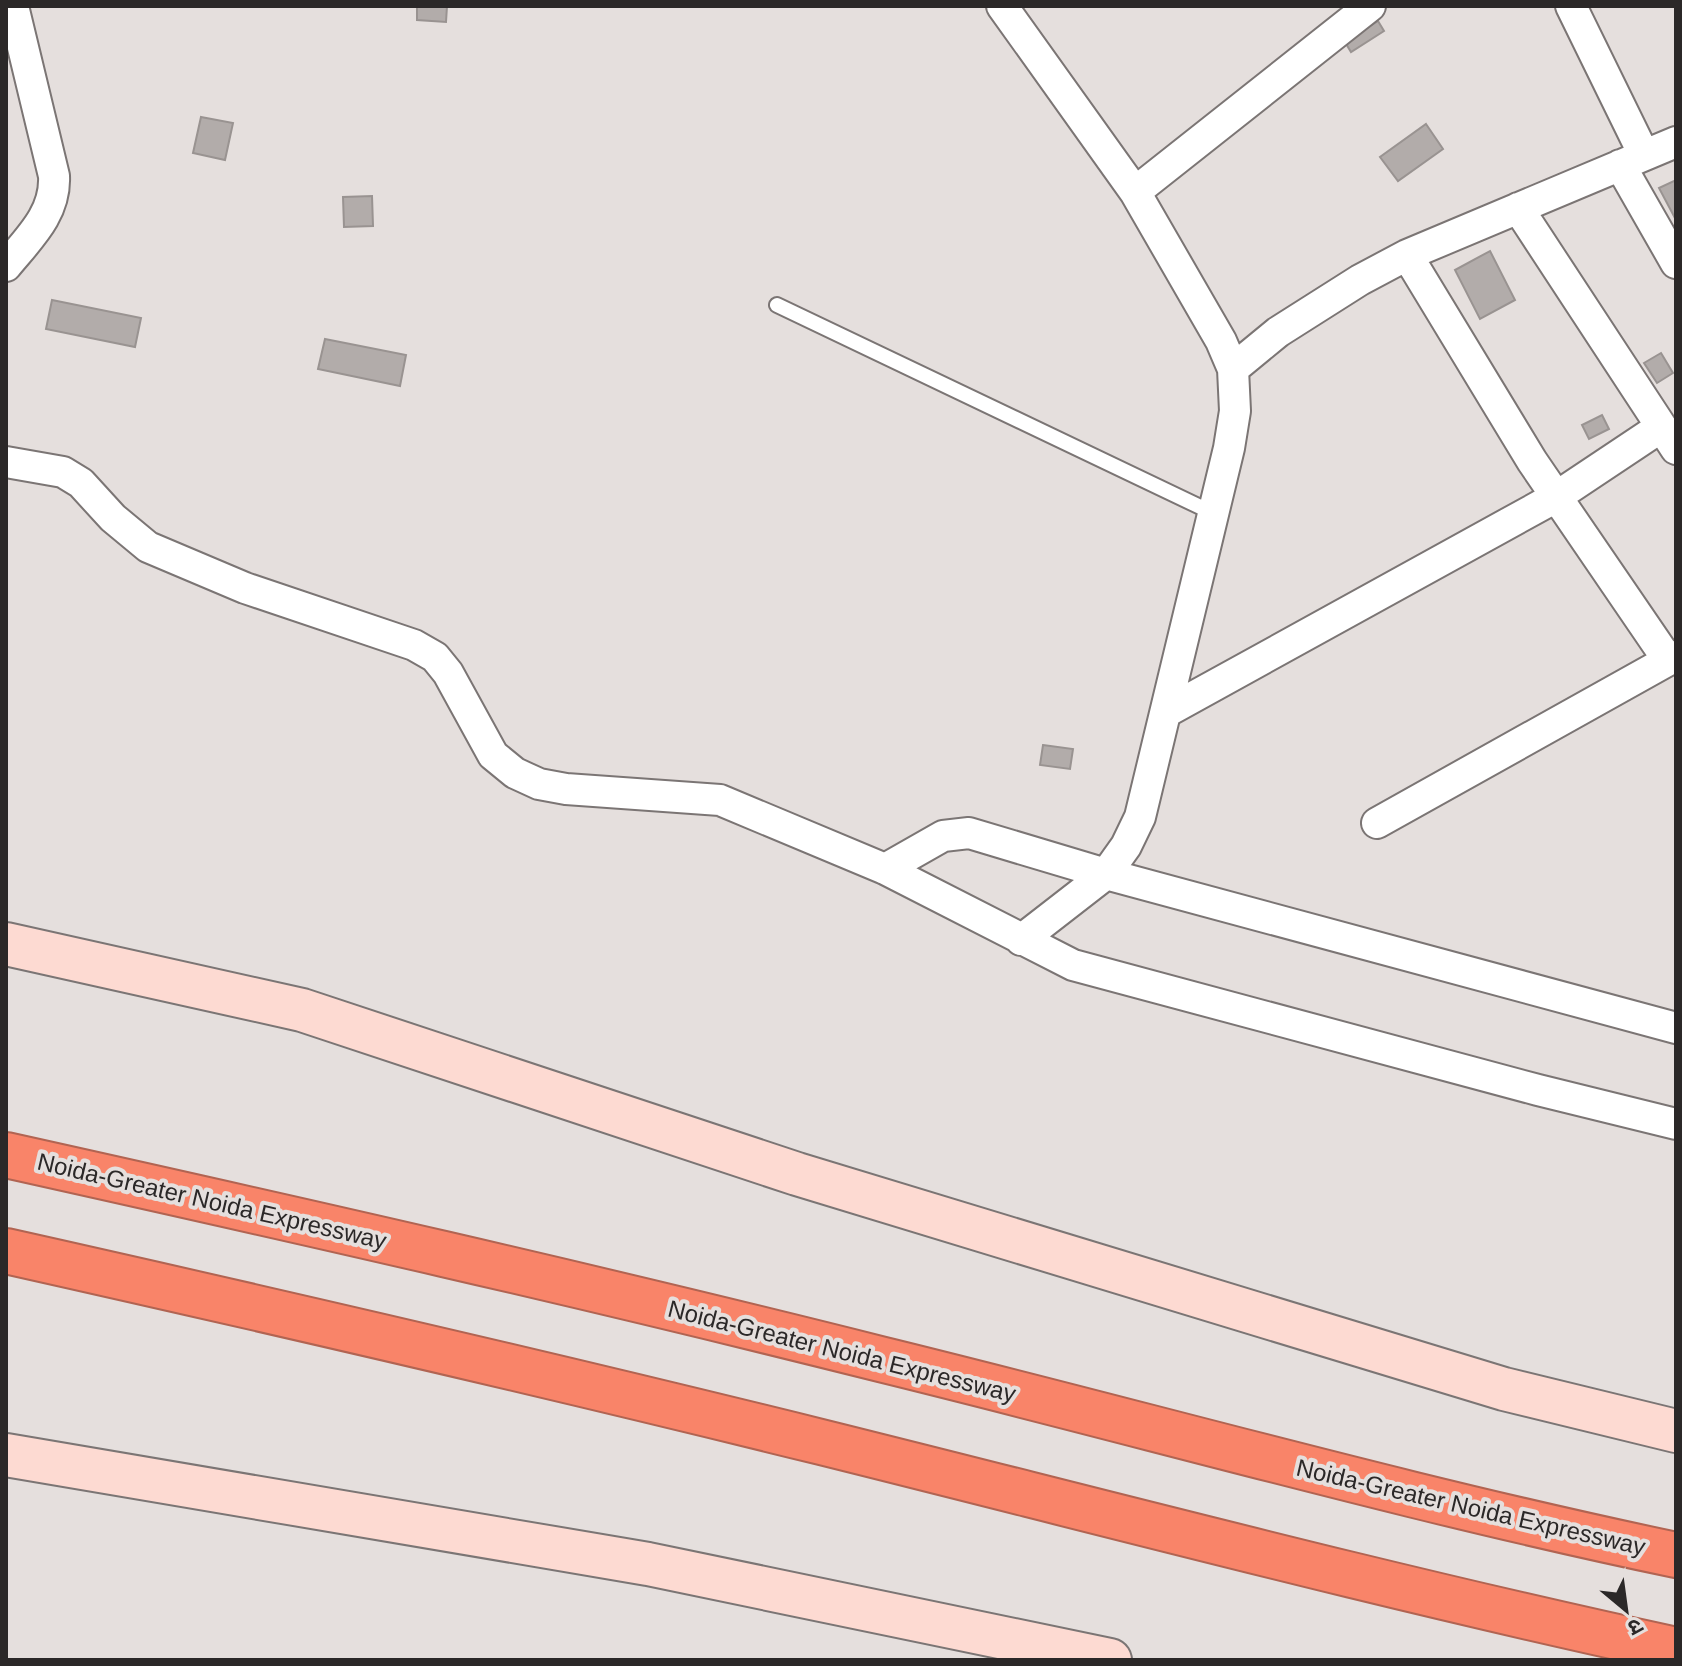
<svg xmlns="http://www.w3.org/2000/svg" width="1682" height="1666" viewBox="0 0 1682 1666" font-family="Helvetica,'Noto Sans Devanagari',sans-serif">
<style>
.building{fill:#b2acaa;stroke:#999391;stroke-width:2}
.lines{fill:none;stroke-linecap:round;stroke-linejoin:round}
.lane-casing{stroke:#7b7574;stroke-width:18}
.street-casing{stroke:#7b7574;stroke-width:34}
.secondary-casing{stroke:#7b7574;stroke-width:46}
.highway-casing{stroke:#b16452;stroke-width:48}
.lane{stroke:#fff;stroke-width:14}
.street{stroke:#fff;stroke-width:30}
.secondary{stroke:#fddad2;stroke-width:42}
.highway{stroke:#f98469;stroke-width:44}
.labels{text-anchor:middle;dominant-baseline:central;stroke-width:8;stroke-linejoin:round;paint-order:stroke}
.street-label{font-size:24px;fill:#2b2828;stroke:#e5dfdd}
</style>
<rect width="100%" height="100%" fill="#e5dfdd"/>
<path class="building" d="M417 6H447L446 22 417 20Z
M1378 21 1384 31 1351 52 1345 42Z
M201 117 233 123 225 160 193 153Z
M1426 124 1443 149 1398 181 1380 157Z
M1676 180V220L1659 188Z
M372 196 373 226 344 227 343 197Z
M1490 251 1515 300 1480 319 1455 270Z
M52 300 141 318 135 347 46 329Z
M325 339 406 355 400 386 318 369Z
M1661 353 1673 373 1657 383 1644 363Z
M1602 415 1609 429 1589 439 1582 425Z
M1043 745 1073 749 1070 769 1040 765Z"/>
<g class="lines">
<defs>
<path id="lane" d="M777 305 1213 513"/>
<path id="street" d="M1002 6 1135 192 1221 341 1233 369 1235 411 1229 448 1140 817 1126 846 1106 874 1021 940
M1571 6 1644 155
M1620 165 1676 263
M1135 192 1370 6
M1518 208 1676 449
M1407 255 1532 461 1668 660
M6 266C28 239 56 214 54 176L13 6
M1233 369 1278 332 1360 280 1407 255 1676 142
M6 462 63 472 81 483 113 518 148 547 245 588 414 645 435 657 448 673 493 755 515 773 539 784 566 789 720 800 885 869 1073 965 1538 1090 1676 1124
M1166 712 1556 497 1661 427
M1377 823 1676 656
M885 869 943 836 969 833 1106 874 1676 1028"/>
<path id="secondary" d="M6 944 302 1010 797 1174 1504 1389 1676 1431
M6 1455 648 1564 1110 1660"/>
<path id="highway" d="M6 1155C298 1220 590 1286 880 1359 1145 1424 1408 1499 1676 1555
M6 1251C278 1312 550 1375 821 1442 1106 1513 1389 1588 1676 1650"/>
</defs>
<use href="#lane" class="lane-casing"/>
<use href="#street" class="street-casing"/>
<use href="#secondary" class="secondary-casing"/>
<use href="#highway" class="highway-casing"/>
<use href="#lane" class="lane"/>
<use href="#street" class="street"/>
<use href="#secondary" class="secondary"/>
<use href="#highway" class="highway"/>
</g>
<g class="labels">
<g class="street-label">
<text transform="translate(212 1201) rotate(13)">Noida-Greater Noida Expressway</text>
<text transform="translate(842 1351) rotate(14)">Noida-Greater Noida Expressway</text>
<text transform="translate(1471 1507) rotate(13)">Noida-Greater Noida Expressway</text>
</g>
</g>
<rect width="1682" height="1666" fill="none" stroke="#2b2828" stroke-width="16"/>
<g transform="translate(1626 1610) rotate(151)" stroke="#e5dfdd" stroke-width="6" paint-order="stroke">
<path d="M0-6L14 30L0 20L-14 30Z" fill="#2b2828"/>
<text y="-12" font-size="22" font-weight="bold" text-anchor="middle" fill="#2b2828">उ</text>
</g>
</svg>
